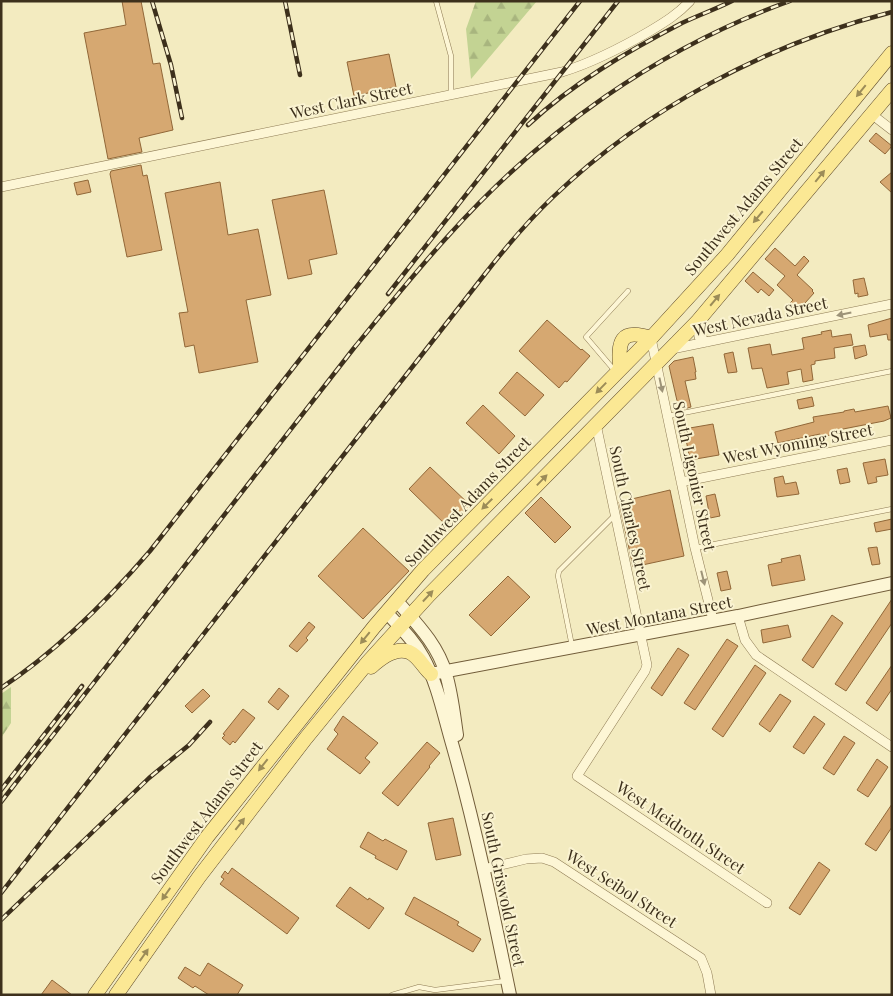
<svg xmlns="http://www.w3.org/2000/svg" width="893" height="996" viewBox="0 0 893 996" font-family="'Playfair Display',serif">
<style>
.forest{fill:url(#forest-firs)}
.building{fill:#d6a871;stroke:#916738}
.lines{fill:none;stroke-linecap:round;stroke-linejoin:round}
.lane-casing{stroke:#8f7c55;stroke-width:5.5}
.street-casing{stroke:#8f7c55;stroke-width:10}
.secondary-casing{stroke:#715c39;stroke-width:14}
.primary-casing{stroke:#5c482a;stroke-width:15}
.lane{stroke:#fdf6d5;stroke-width:4.5}
.street{stroke:#fdf6d5;stroke-width:9}
.secondary{stroke:#fdf6d5;stroke-width:12}
.primary{stroke:#fbe894;stroke-width:14}
.rail-casing{stroke:#3d301c;stroke-width:4.5}
.rail{stroke:#faf3d1;stroke-width:2.5;stroke-dasharray:8;stroke-linecap:butt}
.oneway{fill:#9c8c58}
.oneway2{fill:#9d9378}
.labels{text-anchor:middle;dominant-baseline:central;stroke-width:4;stroke-linejoin:round;paint-order:stroke}
.street-label{font-size:16px;fill:#3d301c;stroke:#faf3d1}
</style>
<defs>
<pattern id="forest-firs" width="22" height="20" patternUnits="userSpaceOnUse" patternTransform="scale(1.25)"><rect width="22" height="20" fill="#c3d393"/><path d="M5 1l3.5 6h-7zM16 11l3.5 6h-7z" fill="#a8b57e"/></pattern>
</defs>
<rect width="100%" height="100%" fill="#f3ebc0"/>
<path class="forest" d="M476 1H537L471 79 466 29Z
M11 687V723L1 738V694Z"/>
<path class="building" d="M122 1H141L153 64 160 63 173 130 139 138 142 152 108 159 84 33 126 25Z
M389 54 396 87 354 96 347 62Z
M876 133 892 146 885 154 869 141Z
M141 165 143 176 147 175 162 250 127 257 110 174 111 171Z
M892 172V193L880 182Z
M88 180 91 192 77 195 74 183Z
M220 182 228 235 258 229 271 295 246 300 258 362 199 373 194 345 185 347 179 313 188 312 165 193Z
M324 190 337 254 309 260 312 274 288 279 272 200Z
M775 248 795 266 804 256 809 261 797 275 813 290 812 291 814 293 805 303 801 306 799 304 795 309 789 304 793 300 777 285 785 276 765 259Z
M753 272 774 290 769 296 761 289 758 293 745 281Z
M864 278 868 295 858 297V293L855 294 853 280Z
M892 318V340H888L887 334 870 337 868 325Z
M547 320 581 350 582 349 590 356 567 382 565 381 559 388 519 351Z
M831 330 832 337 851 334 853 345 834 348 835 358 815 361V364L811 365 813 380 803 382 801 369 787 372 789 384 767 388 762 368 752 369 748 348 770 344 772 355 804 349 802 338 822 334 821 332Z
M865 345 867 355 855 359 853 347Z
M733 352 737 372 728 373 724 354Z
M693 357 696 372H695L696 379 685 381 691 407 684 409 683 404 678 405 669 366 674 361Z
M517 372 544 395 525 416 499 393Z
M812 397 814 406 799 409 797 400Z
M483 405 515 436 499 454 466 423Z
M888 406 891 418 884 421 838 430 839 433 821 437 820 434 778 443 775 432 814 422 813 417 844 412V411L854 409 855 412Z
M713 424 719 455 690 460 684 429Z
M885 459 888 475 876 477 877 482 868 484 863 463Z
M430 467 471 506 450 529 409 489Z
M847 468 850 482 840 484 837 470Z
M783 476 785 484 796 482 799 494 777 497 774 478Z
M670 490 684 556 633 567 619 502Z
M715 494 720 516 710 518 706 496Z
M541 497 571 527 555 543 525 513Z
M892 519V529L876 532 874 523Z
M363 528 409 571 363 619 318 576Z
M877 547 880 564 872 565 868 548Z
M800 555 805 580 772 586 768 565 782 562 781 559Z
M727 571 731 589 721 591 717 573Z
M508 576 530 597 491 636 469 615Z
M892 599V623L846 691 835 684Z
M832 615 843 623 813 668 802 660Z
M309 622 315 627 306 638 308 640 297 652 289 646Z
M788 625 791 637 763 643 761 630Z
M727 639 738 646 695 710 684 703Z
M678 648 689 655 662 696 651 688Z
M755 665 766 673 723 737 712 729Z
M892 665V689L877 711 866 703Z
M279 688 289 696 278 710 268 702Z
M203 689 210 696 192 713 185 706Z
M780 694 791 701 770 732 759 724Z
M243 709 255 718 235 743 233 741 230 745 222 738 225 735 223 734Z
M343 716 378 743 365 758 370 762 360 774 327 749 338 734 334 730Z
M814 716 825 724 804 754 793 747Z
M844 736 855 743 834 775 823 768Z
M427 742 440 753 429 766 430 767 398 806 382 793Z
M877 759 888 767 868 797 857 790Z
M892 804V827L876 851 865 844Z
M453 818 461 855 436 860 428 823Z
M368 832 383 841 385 839 407 851 397 870 375 858 376 856 360 847Z
M819 862 830 870 800 915 789 908Z
M232 868 299 918 287 934 220 884 224 879 221 877 225 871 228 874Z
M350 887 368 900 369 898 384 908 369 929 336 906Z
M414 897 459 922 457 925 481 939 473 952 405 914Z
M208 963 243 985 237 995H209L195 986 193 988 178 978 185 967 200 976Z
M52 980 72 995H41Z"/>
<g class="lines">
<defs>
<path id="lane" d="M436 1 451 56V95
M615 371 586 337 628 291
M668 416 892 371
M695 548 892 509
M572 646 558 576 559 571 614 516
M392 995 419 987 435 990 505 981"/>
<path id="street" d="M870 113 892 130
M1 187 562 72C594 62 621 48 650 31 665 22 678 14 690 1
M697 322 699 337 707 342
M651 338 695 548 713 620
M672 349 892 304
M596 424 647 665 645 671 577 776 767 903
M681 482 892 440
M738 616 745 640 756 655 892 747
M484 869 526 859 542 858 554 862 701 958 707 973 711 995"/>
<path id="secondary" d="M397 601C417 624 438 645 446 674 452 694 454 715 457 735
M387 613C400 627 414 640 423 657 438 684 444 717 453 747 476 829 493 912 510 995
M431 674 738 616 892 583"/>
<path id="primary" d="M620 369C618 341 620 328 651 338
M371 667C382 657 401 643 415 656 421 661 425 669 431 674
M95 995 207 837 374 627 423 570 651 338 727 255 892 53
M116 995 199 877 306 738 368 662 429 595 697 322 892 90"/>
</defs>
<use href="#lane" class="lane-casing"/>
<use href="#street" class="street-casing"/>
<use href="#secondary" class="secondary-casing"/>
<use href="#primary" class="primary-casing"/>
<use href="#lane" class="lane"/>
<use href="#street" class="street"/>
<use href="#secondary" class="secondary"/>
<use href="#primary" class="primary"/>
<defs>
<path id="rail" d="M152 1 171 65 182 118
M285 1 300 75
M528 125C573 83 628 51 682 23 699 15 716 9 732 1
M388 294 618 1
M1 688C57 651 106 602 150 551L580 1
M1 790 82 686
M1 802 354 348C385 310 416 271 449 235 542 131 659 48 790 1
M1 893 485 274C506 247 528 221 553 197 646 108 767 44 892 12
M1 920 149 778 189 745 210 722"/>
</defs>
<use href="#rail" class="rail-casing"/>
<use href="#rail" class="rail"/>
</g>
<defs><path id="oneway-solid" d="M-6-.8H1V-3.2L6.5 0L1 3.2V.8H-6Z" transform="scale(1.25)"/></defs>
<g class="oneway">
<use href="#oneway-solid" transform="translate(861 91) rotate(129)"/>
<use href="#oneway-solid" transform="translate(820 176) rotate(-51)"/>
<use href="#oneway-solid" transform="translate(758 217) rotate(130)"/>
<use href="#oneway-solid" transform="translate(715 300) rotate(-50)"/>
<use href="#oneway-solid" transform="translate(601 388) rotate(134)"/>
<use href="#oneway-solid" transform="translate(542 480) rotate(-46)"/>
<use href="#oneway-solid" transform="translate(487 504) rotate(135)"/>
<use href="#oneway-solid" transform="translate(428 596) rotate(-47)"/>
<use href="#oneway-solid" transform="translate(365 638) rotate(129)"/>
<use href="#oneway-solid" transform="translate(263 765) rotate(128)"/>
<use href="#oneway-solid" transform="translate(240 824) rotate(-52)"/>
<use href="#oneway-solid" transform="translate(166 894) rotate(125)"/>
<use href="#oneway-solid" transform="translate(144 955) rotate(-55)"/>
</g>
<g class="oneway2">
<use href="#oneway-solid" transform="translate(844 314) rotate(168)"/>
<use href="#oneway-solid" transform="translate(661 385) rotate(78)"/>
<use href="#oneway-solid" transform="translate(703 578) rotate(76)"/>
</g>
<g class="labels">
<g class="street-label">
<text transform="translate(351 100) rotate(-12)">West Clark Street</text>
<text transform="translate(743 206) rotate(-50)">Southwest Adams Street</text>
<text transform="translate(760 316) rotate(-12)">West Nevada Street</text>
<text transform="translate(798 443) rotate(-11)">West Wyoming Street</text>
<text transform="translate(695 476) rotate(78)">South Ligonier Street</text>
<text transform="translate(467 501) rotate(-46)">Southwest Adams Street</text>
<text transform="translate(631 518) rotate(78)">South Charles Street</text>
<text transform="translate(659 615) rotate(-11)">West Montana Street</text>
<text transform="translate(206 812) rotate(-53)">Southwest Adams Street</text>
<text transform="translate(681 827) rotate(34)">West Meidroth Street</text>
<text transform="translate(622 888) rotate(33)">West Seibol Street</text>
<text transform="translate(504 889) rotate(78)">South Griswold Street</text>
</g>
</g>
<rect width="893" height="996" fill="none" stroke="#3d301c" stroke-width="5"/>
</svg>
